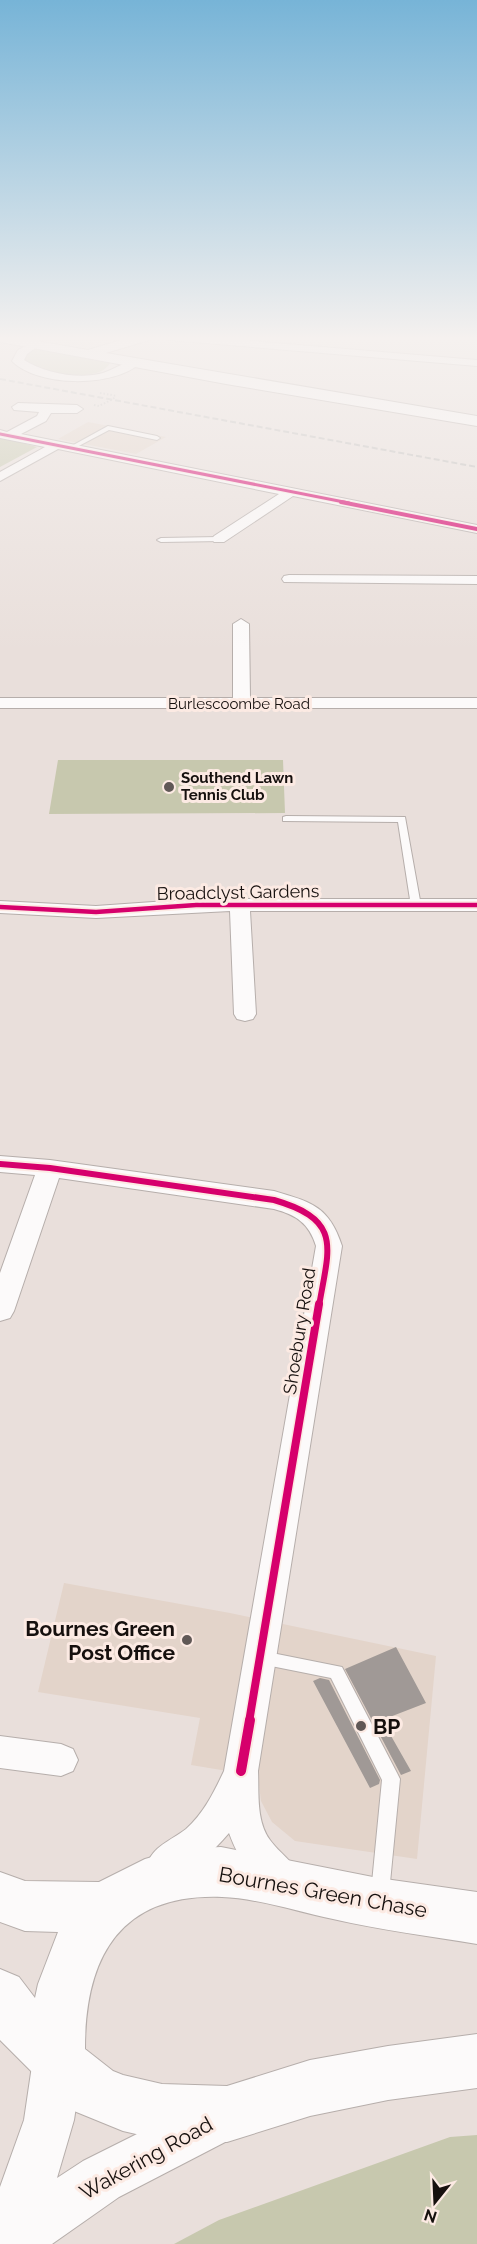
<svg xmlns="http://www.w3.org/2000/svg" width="477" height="2244" viewBox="0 0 477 2244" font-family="Raleway,sans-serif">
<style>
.commercial{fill:#e3d4ca}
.green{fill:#c7c8ae}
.building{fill:#a09996}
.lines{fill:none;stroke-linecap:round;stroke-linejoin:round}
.service-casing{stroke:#b6aeab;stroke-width:2}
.minor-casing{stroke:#b6aeab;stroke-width:2}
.tertiary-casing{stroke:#b6aeab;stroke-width:2}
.primary-casing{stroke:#b6aeab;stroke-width:2}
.path{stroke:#c3c0bf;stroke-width:2;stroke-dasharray:1.5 2;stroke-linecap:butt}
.service{fill:#fcfafa;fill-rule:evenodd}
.minor{fill:#fcfafa;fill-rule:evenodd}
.tertiary{fill:#fcfafa;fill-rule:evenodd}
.primary{fill:#fcfafa;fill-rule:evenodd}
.rail{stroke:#c0bebc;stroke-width:2;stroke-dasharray:6 3;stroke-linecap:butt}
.path-bridge{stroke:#c3c0bf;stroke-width:2;stroke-dasharray:1.5 2;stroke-linecap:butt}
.cycleway-far5-casing{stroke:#fceae3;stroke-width:5}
.cycleway-far4-casing{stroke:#fceae3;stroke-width:6}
.cycleway-far3-casing{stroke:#fceae3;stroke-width:8}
.cycleway-far2-casing{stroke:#fceae3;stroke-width:10}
.cycleway-far1-casing{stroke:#fceae3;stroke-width:11}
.cycleway-casing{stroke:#fceae3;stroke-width:14}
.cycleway-far5{stroke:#d6006c;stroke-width:3}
.cycleway-far4{stroke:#d6006c;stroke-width:4}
.cycleway-far3{stroke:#d6006c;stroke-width:4.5}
.cycleway-far2{stroke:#d6006c;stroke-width:6}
.cycleway-far1{stroke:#d6006c;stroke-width:8}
.cycleway{stroke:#d6006c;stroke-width:10}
.poi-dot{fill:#605856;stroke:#fceae3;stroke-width:2}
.labels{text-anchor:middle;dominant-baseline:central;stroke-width:6;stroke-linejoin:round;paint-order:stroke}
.far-street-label{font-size:15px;fill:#16100e;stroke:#fceae3}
.far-poi-label{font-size:15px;font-weight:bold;fill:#16100e;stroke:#fceae3;text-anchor:start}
.street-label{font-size:18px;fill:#16100e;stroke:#fceae3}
.near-poi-label{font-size:21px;font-weight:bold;fill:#16100e;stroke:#fceae3;text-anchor:end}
.near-street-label{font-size:21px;fill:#16100e;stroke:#fceae3}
</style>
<rect width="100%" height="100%" fill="#e9dfdb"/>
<path class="commercial" d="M19 337H124L85 346Z
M88 422 166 437 136 454 58 439Z
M64 1583 230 1613 436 1656 417 1859 295 1841 272 1822 261 1801 258 1776 191 1765 200 1718 38 1692Z"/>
<path class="green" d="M34 348 105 361 110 363C98 386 41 370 22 363L24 353Z
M0 437 37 447 0 467Z
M58 760H283L285 813 49 814Z
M477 2135V2244H174L219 2220 450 2137Z"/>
<path class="building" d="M396 1647 426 1703 382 1720 411 1771 401 1775 345 1669Z
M320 1678 329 1680 380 1780 379 1784 370 1788 313 1681Z"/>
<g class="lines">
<defs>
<path id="service" d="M43 337H50L28 345 25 343Z
M251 337H258L240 344 235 343Z
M108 426 157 436 160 438 157 440 109 430 73 449 68 448Z
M219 537H222V541L161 542 157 540 161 538Z
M286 816 405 817 421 906 416 909 411 906 398 822 283 821V817Z
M262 1651 342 1667 397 1773 400 1779 389 1893 387 1899 380 1902 373 1899 371 1893 382 1780 331 1678 256 1663 254 1658 256 1653Z"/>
<path id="minor" d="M164 337H203L477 360V366L169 340Z
M36 341 41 344 27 354 24 360C45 373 79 380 103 373 114 369 123 363 134 360L140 363C114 388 37 387 12 361L18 350Z
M18 403 77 405 83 409 77 413H51L46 421 21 434 477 525V533L293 496 224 542H214L212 539 214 536 279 494 58 449 0 481V472L45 447 0 438V430L7 432 37 416 39 412 14 410 12 407Z
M289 575 477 576V584L284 582 282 579 284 576Z
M241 619 249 624 250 698H477V708H0V698H233V624Z
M196 899H477V911H250L256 1014 253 1019 245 1021 237 1019 234 1014 230 911 96 918 0 913V901L96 906Z
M0 1156 50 1160 274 1191C311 1202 329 1206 342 1246L258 1771C259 1793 256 1821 270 1840 280 1854 292 1859 299 1876L294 1889 281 1894C253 1883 239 1860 229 1833 211 1854 190 1873 164 1884L151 1879 146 1866C154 1845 169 1842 186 1829 204 1813 214 1792 224 1771L316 1246C309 1223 296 1215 274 1209L59 1178 14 1311 10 1318 0 1321V1273L35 1175 0 1172Z
M0 1736 61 1744 73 1749 78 1760 73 1771 61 1776 0 1768Z"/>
<path id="tertiary" d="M0 337H14L88 350 131 337H150L149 340 106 353 477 416V426L226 384 0 342Z
M58 2034 76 2041 83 2059 74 2120 57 2178 83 2161 211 2097 229 2104 236 2122 229 2140 119 2197 52 2244H0V2187L24 2120 33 2059 40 2041Z"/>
<path id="primary" d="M221 1847 378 1878 477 1892V1944C429 1936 381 1930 333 1919 299 1912 256 1898 222 1897 120 1893 85 1957 85 2049L113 2071 123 2075 162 2084 227 2086 310 2060 388 2046 477 2034V2088L388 2100 310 2116 227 2142 162 2140 123 2131 74 2111 57 2097 0 2040V1969L19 1977 35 1998 38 1984 58 1932 25 1931 0 1922V1872L25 1881 99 1882 145 1859 180 1849Z"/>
</defs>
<use href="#service" class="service-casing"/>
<use href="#minor" class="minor-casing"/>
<use href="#tertiary" class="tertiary-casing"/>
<use href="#primary" class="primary-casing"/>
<path class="path" d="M100 393 117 396
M94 405 99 406 107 402"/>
<use href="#service" class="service"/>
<use href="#minor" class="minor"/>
<use href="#tertiary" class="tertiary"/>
<use href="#primary" class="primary"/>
<path class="rail" d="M0 379 477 467"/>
<path class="path-bridge" d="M107 402 116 397"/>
<defs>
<path id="cycleway-far5" d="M0 434 349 503"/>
<path id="cycleway-far4" d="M341 502 477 529"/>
<path id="cycleway-far3" d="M0 907 96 912 196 905H477"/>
<path id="cycleway-far2" d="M0 1164 50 1168 274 1200C343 1220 329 1247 319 1306"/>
<path id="cycleway-far1" d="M249 1722 319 1304"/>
<path id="cycleway" d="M241 1771 250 1720"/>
</defs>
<use href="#cycleway-far5" class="cycleway-far5-casing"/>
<use href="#cycleway-far4" class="cycleway-far4-casing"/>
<use href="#cycleway-far3" class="cycleway-far3-casing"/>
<use href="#cycleway-far2" class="cycleway-far2-casing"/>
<use href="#cycleway-far1" class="cycleway-far1-casing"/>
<use href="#cycleway" class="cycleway-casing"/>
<use href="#cycleway-far5" class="cycleway-far5"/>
<use href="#cycleway-far4" class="cycleway-far4"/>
<use href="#cycleway-far3" class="cycleway-far3"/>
<use href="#cycleway-far2" class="cycleway-far2"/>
<use href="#cycleway-far1" class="cycleway-far1"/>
<use href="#cycleway" class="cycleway"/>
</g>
<linearGradient id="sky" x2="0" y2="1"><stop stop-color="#77b4d7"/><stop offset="0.52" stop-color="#f5f1ef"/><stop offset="1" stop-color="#f5f1ef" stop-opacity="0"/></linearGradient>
<rect width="477" height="651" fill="url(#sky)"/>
<g class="poi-dot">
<circle cx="169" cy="787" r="6"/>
<circle cx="187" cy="1640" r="6"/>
<circle cx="361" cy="1726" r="6"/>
</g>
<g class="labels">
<g class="far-street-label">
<text x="239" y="704">Burlescoombe Road</text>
</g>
<g class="far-poi-label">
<text x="181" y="778">Southend Lawn<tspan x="181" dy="17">Tennis Club</tspan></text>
</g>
<g class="street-label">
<text transform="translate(238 892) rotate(-1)">Broadclyst Gardens</text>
<text transform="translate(299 1331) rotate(-81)">Shoebury Road</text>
</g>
<g class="near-poi-label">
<text x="175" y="1628">Bournes Green<tspan x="175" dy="24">Post Office</tspan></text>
<text x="373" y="1726" text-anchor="start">BP</text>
</g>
<g class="near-street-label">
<text transform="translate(323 1892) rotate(10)">Bournes Green Chase</text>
<text transform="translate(146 2158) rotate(-29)">Wakering Road</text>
</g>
</g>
<g transform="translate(435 2202) rotate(198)" stroke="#fceae3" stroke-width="4.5" paint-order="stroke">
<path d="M0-4.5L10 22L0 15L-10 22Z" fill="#16100e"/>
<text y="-9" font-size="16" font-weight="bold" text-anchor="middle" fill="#16100e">N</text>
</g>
</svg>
